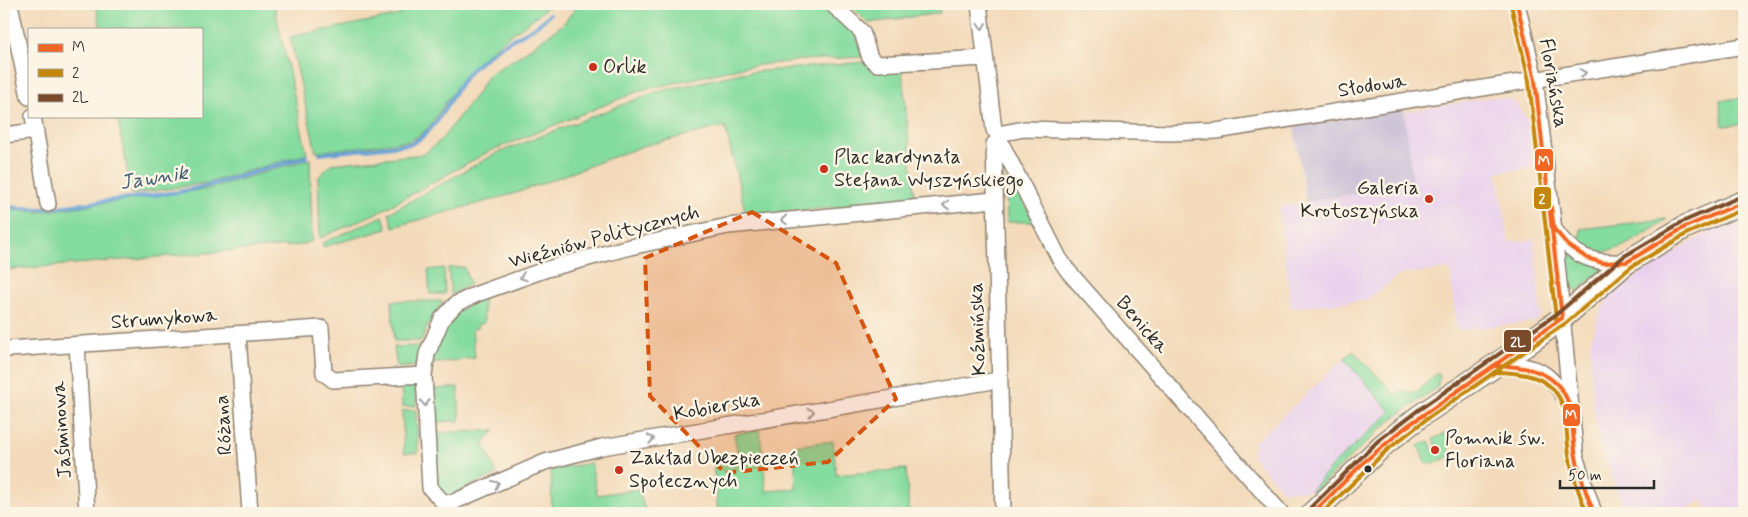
<svg xmlns="http://www.w3.org/2000/svg" width="1748" height="517" viewBox="0 0 1748 517" font-family="Mynerve,sans-serif">
<style>
.built{fill:#e9d1ed}
.industrial{fill:#c9bfd7}
.green{fill:#85dc9f;stroke:#588465}
.lines{fill:none;stroke-linecap:round;stroke-linejoin:round}
.stream{stroke:#66a3d7;stroke-width:4}
.street-casing{stroke:#8f8272;stroke-width:18}
.primary-casing{stroke:#8f8272;stroke-width:25}
.street{stroke:#fff;stroke-width:15}
.primary{stroke:#fff;stroke-width:22}
.bus-1-casing{stroke:#fcf5e5;stroke-width:8}
.bus-2-casing{stroke:#fcf5e5;stroke-width:8}
.bus-3-casing{stroke:#fcf5e5;stroke-width:8}
.bus-1{stroke:#f26522;stroke-width:4}
.bus-2{stroke:#c4870b;stroke-width:4}
.bus-3{stroke:#7a4b2a;stroke-width:4}
.oneway{stroke:#a0a0a0}
.marked{fill:#d5540f;fill-opacity:0.2;stroke:#d5540f;stroke-width:4;stroke-dasharray:10 6;stroke-linejoin:round}
.poi-dot{fill:#c8321e;stroke:#fcf5e5;stroke-width:2}
.bus-dot{fill:#2b2b2b;stroke:#fcf5e5;stroke-width:2}
.labels{text-anchor:middle;dominant-baseline:central;stroke-width:5;stroke-linejoin:round;paint-order:stroke}
.poi-label{font-size:20px;fill:#2b2b2b;stroke:#fcf5e5;text-anchor:start}
.street-label{font-size:20px;fill:#2b2b2b;stroke:#fcf5e5}
.water-label{font-size:21px;font-style:italic;fill:#435b70;stroke:#fcf5e5}
.line-badge{stroke:#fcf5e5;stroke-width:2}
.badge-label{font-size:14px;text-anchor:middle;font-weight:bold;fill:#fff}
</style>
<rect width="100%" height="100%" fill="#fcf5e5"/>
<filter id="ink" filterUnits="userSpaceOnUse"><feTurbulence type="fractalNoise" baseFrequency=".02" numOctaves="2"/><feDisplacementMap in="SourceGraphic" scale="10" xChannelSelector="R" yChannelSelector="G"/><feConvolveMatrix kernelMatrix="1 2 1 2 8 2 1 2 1" color-interpolation-filters="sRGB"/></filter>
<filter id="wash" filterUnits="userSpaceOnUse"><feTurbulence type="fractalNoise" baseFrequency=".0096" numOctaves="4" result="noise"/><feDisplacementMap in="SourceGraphic" scale="20" xChannelSelector="R" yChannelSelector="G"/><feGaussianBlur stdDeviation="1.12" result="paint"/><feColorMatrix in="noise" values="0 0 0 0 0 0 0 0 0 0 0 0 0 0 0 0 0 1.4 0 .05"/><feComposite in="paint" operator="in"/></filter>
<g filter="url(#wash)">
<rect width="100%" height="100%" fill="#f3daba"/>
<path class="built" d="M1493 97 1506 98 1517 104 1529 123 1533 168 1497 172 1509 242 1534 240 1541 314 1535 322 1457 330 1450 269 1401 274 1367 300 1291 308 1279 207 1412 184 1405 112Z
M1744 219V513H1711L1701 500 1680 513H1625L1600 441 1593 404 1590 344 1598 317 1609 297 1652 265 1713 230Z
M1344 359 1391 412 1333 465 1310 491H1283L1253 457 1254 443Z"/>
<path class="industrial" d="M1404 108 1413 184 1306 202 1294 127Z"/>
<path class="green" d="M96 4H274L307 154 207 183 132 194 117 116H201V29H101Z
M398 4H551C525 27 494 43 471 70 463 80 454 90 447 100 435 117 429 133 409 141L316 152 290 37 400 15Z
M579 4H824L855 32 862 57 803 60 743 67 639 91 488 152 379 212 320 238 318 178 331 164 424 154 441 140 478 92 488 75 521 55 562 25Z
M849 4H939L940 13 868 23Z
M864 62 902 70 915 201 746 215 725 126 643 146 516 193 393 227 389 213 497 153 653 93 741 73Z
M1744 98V124L1723 126 1720 100Z
M310 159 312 241 301 245 4 270V210L40 212 207 189Z
M1010 176 1034 222H1007L1006 180Z
M383 216 387 229 323 247 322 243Z
M1667 219C1647 232 1601 270 1580 241V229Z
M1565 252 1604 268 1578 291 1568 286Z
M464 267 470 284 451 295 448 268Z
M444 268 445 294H430L428 270Z
M483 297 484 323 478 324V328L472 329 475 358 431 364 434 351 453 314Z
M392 301H443L427 326 422 341H394Z
M421 346 416 366 397 368 394 347Z
M1353 351 1396 395 1402 390C1416 399 1427 382 1437 373L1440 375 1437 388 1392 419 1315 490 1310 491 1333 465 1391 412 1344 359Z
M401 384H415L416 406 402 407Z
M458 387 460 421 431 422 429 390Z
M416 410 418 453H404L402 411Z
M495 430 483 443 497 474 453 494V496L448 497 438 490 435 433Z
M760 430 766 491 796 489 794 446 833 441 836 475 906 469 909 513H718L713 460 738 455 734 434Z
M1446 433 1451 456 1433 464 1426 463 1418 446 1429 441 1433 451 1436 453 1438 450 1433 439Z
M591 463 597 495 638 489 646 513H552L551 470Z"/>
<g class="lines">
<path class="stream" d="M320 154 411 144C442 129 450 90 474 67 484 59 497 48 508 42 524 33 537 28 550 14
M4 207 41 209 179 192 207 186 306 157"/>
</g>
</g>
<g filter="url(#ink)">
<g class="lines">
<defs>
<path id="street" d="M10 4 29 97
M832 4 862 32 870 58 877 64 985 58
M979 4 994 130
M1517 4 1535 80 1553 222 1576 459 1594 513
M33 116 48 204
M1003 133 1024 129 1171 133 1216 131 1744 46
M4 135 36 131
M1001 143 1059 258 1068 271 1281 513
M994 144 1003 513
M1554 229C1574 258 1593 264 1627 262
M238 334 250 513
M77 344 87 513
M9 349 321 328 324 373 333 380 424 375
M1495 366C1534 364 1547 368 1568 403
M451 503 442 501 430 488 424 375 427 354 442 319 456 304 477 294 547 269 630 247 728 226 994 200
M451 503 545 462 602 447 999 380"/>
<path id="primary" d="M1313 513 1383 445 1420 416 1527 344 1562 318 1627 262 1685 227 1744 202"/>
</defs>
<use href="#street" class="street-casing"/>
<use href="#primary" class="primary-casing"/>
<use href="#street" class="street"/>
<use href="#primary" class="primary"/>
<defs>
<path id="bus-1" d="M1517 4 1535 80 1562 318
M1551 207 1554 229 1569 246 1587 258 1603 263 1627 262
M1627 262 1685 227 1744 202
M1494 366C1529 365 1563 373 1571 412 1573 425 1573 438 1575 451 1578 472 1586 493 1594 513
M1313 513 1364 462 1406 427 1562 318"/>
<path id="bus-2" d="M1511 5 1529 81 1556 319
M1494 372C1527 372 1559 378 1565 415 1567 428 1567 441 1569 454 1572 475 1579 494 1587 513
M1322 513 1387 450 1424 421 1566 323 1631 267 1688 233 1744 209"/>
<path id="bus-3" d="M1309 509 1379 440 1417 411 1558 313 1623 257 1682 222 1742 196"/>
</defs>
<use href="#bus-1" class="bus-1-casing"/>
<use href="#bus-2" class="bus-2-casing"/>
<use href="#bus-3" class="bus-3-casing"/>
<use href="#bus-1" class="bus-1"/>
<use href="#bus-2" class="bus-2"/>
<use href="#bus-3" class="bus-3"/>
</g>
<defs><path id="oneway-chevron" d="M-2-3.5L2.5 0L-2 3.5" fill="none" stroke-width="1.6" stroke-linecap="round" stroke-linejoin="round" transform="scale(1.25)"/></defs>
<g class="oneway">
<use href="#oneway-chevron" transform="translate(982 26) rotate(83)"/>
<use href="#oneway-chevron" transform="translate(1583 73) rotate(-9)"/>
<use href="#oneway-chevron" transform="translate(946 205) rotate(174)"/>
<use href="#oneway-chevron" transform="translate(784 220) rotate(175)"/>
<use href="#oneway-chevron" transform="translate(523 277) rotate(161)"/>
<use href="#oneway-chevron" transform="translate(425 403) rotate(88)"/>
<use href="#oneway-chevron" transform="translate(811 412) rotate(-10)"/>
<use href="#oneway-chevron" transform="translate(651 439) rotate(-10)"/>
<use href="#oneway-chevron" transform="translate(496 484) rotate(-24)"/>
</g>
</g>
<path class="marked" d="M752 212 836 263 896 399 828 462 725 473 650 396 645 258Z"/>
<g class="poi-dot">
<circle cx="593" cy="67" r="5"/>
<circle cx="824" cy="169" r="5"/>
<circle cx="1429" cy="199" r="5"/>
<circle cx="1435" cy="450" r="5"/>
<circle cx="619" cy="470" r="5"/>
</g>
<circle class="bus-dot" cx="1368" cy="469" r="4.5"/>
<g class="labels">
<g class="poi-label">
<text x="603" y="67">Orlik</text>
<text x="834" y="157">Plac kardynała<tspan x="834" dy="23">Stefana Wyszyńskiego</tspan></text>
<text x="1419" y="188" text-anchor="end">Galeria<tspan x="1419" dy="23">Krotoszyńska</tspan></text>
<text x="1445" y="438">Pomnik św.<tspan x="1445" dy="23">Floriana</tspan></text>
<text x="629" y="458">Zakład Ubezpieczeń<tspan x="629" dy="23">Społecznych</tspan></text>
</g>
<g class="street-label">
<text transform="translate(1553 83) rotate(80)">Floriańska</text>
<text transform="translate(1372 86) rotate(-9)">Słodowa</text>
<text transform="translate(604 237) rotate(-15)">Więźniów Politycznych</text>
<text transform="translate(164 319) rotate(-4)">Strumykowa</text>
<text transform="translate(1142 325) rotate(49)">Benicka</text>
<text transform="translate(978 329) rotate(-92)">Koźmińska</text>
<text transform="translate(717 407) rotate(-10)">Kobierska</text>
<text transform="translate(224 425) rotate(-94)">Różana</text>
<text transform="translate(62 430) rotate(-94)">Jaśminowa</text>
</g>
<g class="water-label">
<text transform="translate(154 178) rotate(-9)">Jawnik</text>
</g>
</g>
<g class="line-badge">
<rect x="1534" y="148" width="20" height="24" rx="5" fill="#f26522"/>
<rect x="1533" y="186" width="19" height="24" rx="5" fill="#c4870b"/>
<rect x="1503" y="329" width="29" height="24" rx="5" fill="#7a4b2a"/>
<rect x="1562" y="403" width="19" height="24" rx="5" fill="#f26522"/>
</g>
<g class="badge-label">
<text x="1544" y="165">M</text>
<text x="1542" y="203">2</text>
<text x="1518" y="346">2L</text>
<text x="1571" y="419">M</text>
</g>
<rect width="1748" height="517" fill="none" stroke="#fcf5e5" stroke-width="20"/>
<rect x="28" y="28" width="175" height="90" fill="#fcf5e5" stroke="#a8a49b"/>
<rect x="38" y="44" width="25" height="8" fill="#f26522" stroke="#a8a49b"/>
<text x="72" y="52" font-size="15" fill="#2b2b2b">M</text>
<rect x="38" y="69" width="25" height="8" fill="#c4870b" stroke="#a8a49b"/>
<text x="72" y="78" font-size="15" fill="#2b2b2b">2</text>
<rect x="38" y="94" width="25" height="8" fill="#7a4b2a" stroke="#a8a49b"/>
<text x="72" y="102" font-size="15" fill="#2b2b2b">2L</text>
<path d="M1560 480v8h94v-8" fill="none" stroke="#2b2b2b" stroke-width="2.5"/>
<text x="1568" y="480" font-size="15" fill="#2b2b2b" stroke="#fcf5e5" stroke-width="4" paint-order="stroke">50 m</text>
</svg>
